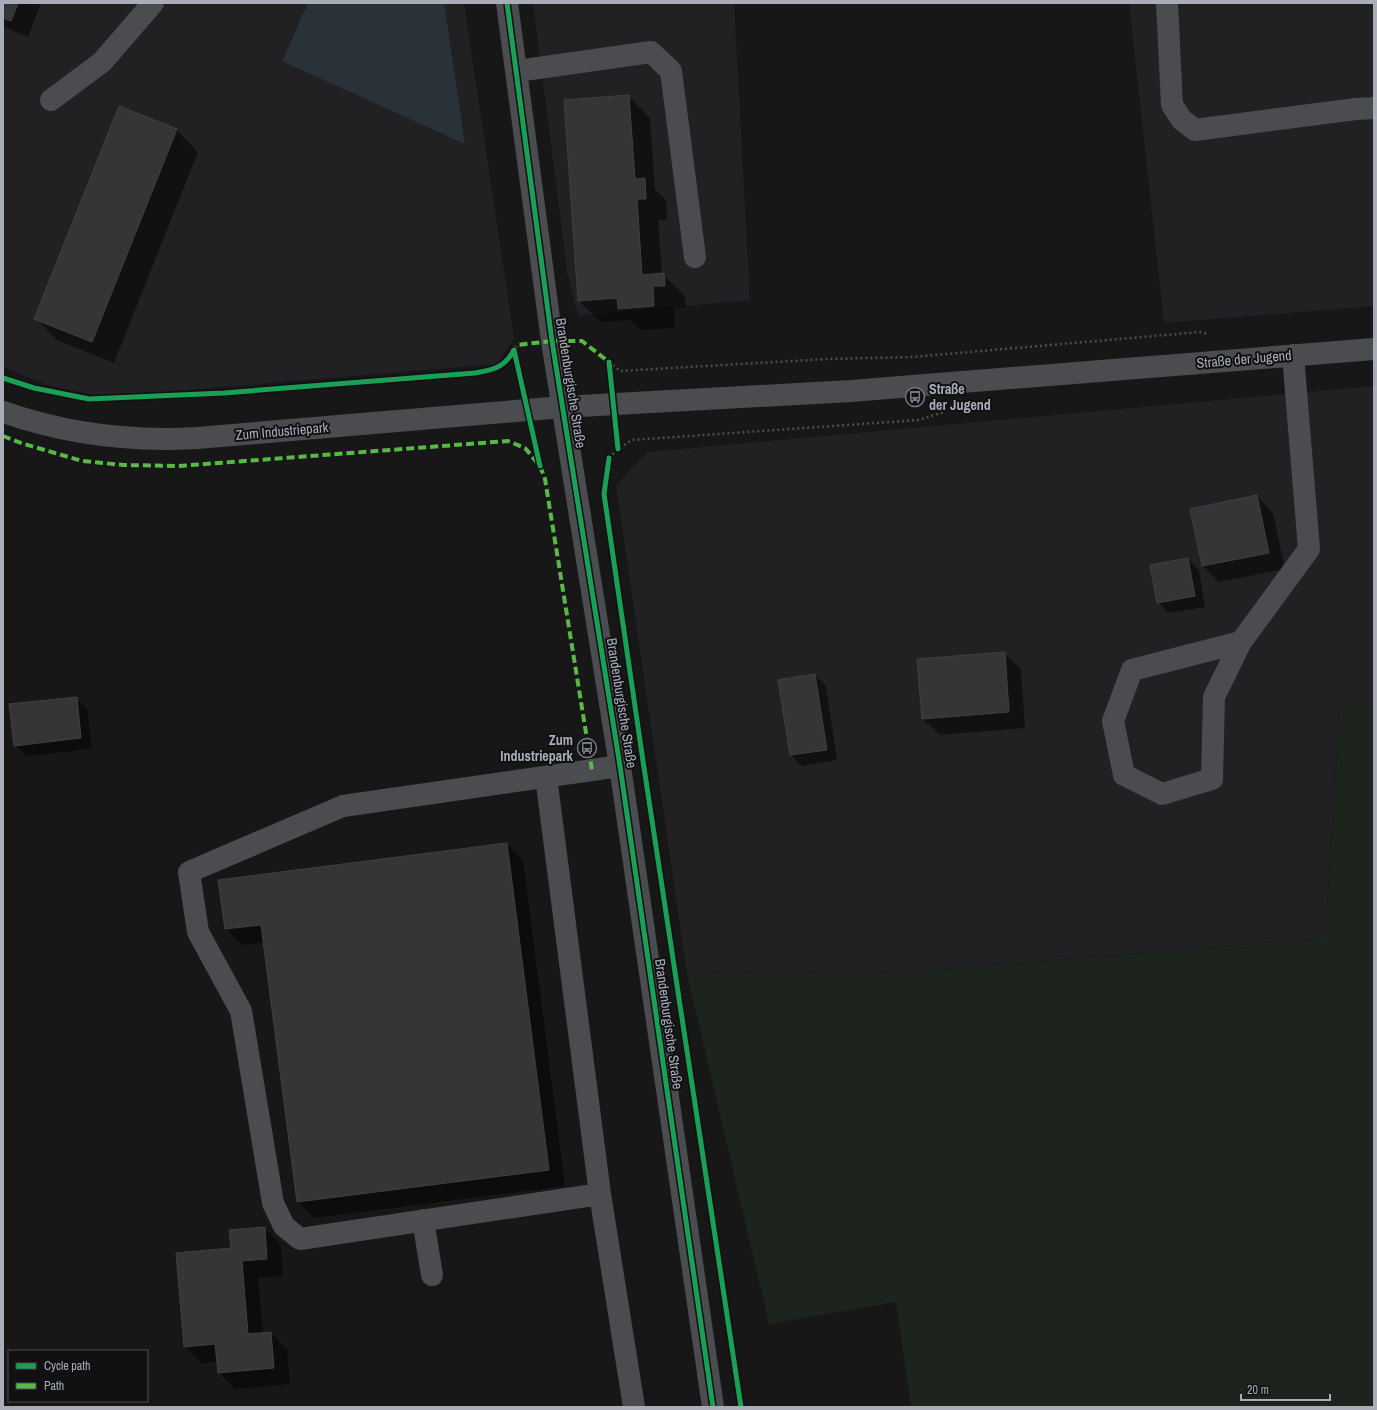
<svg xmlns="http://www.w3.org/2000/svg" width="1377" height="1410" viewBox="0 0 1377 1410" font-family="'Archivo Narrow',sans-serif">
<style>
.built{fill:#212123}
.green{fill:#1d241e}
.water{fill:#2a3239}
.shadow{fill:#0007}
.building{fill:#353536;stroke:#3f4043}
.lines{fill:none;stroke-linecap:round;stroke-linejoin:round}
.path{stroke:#4d4e52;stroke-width:2.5;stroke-dasharray:2 3;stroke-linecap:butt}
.minor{stroke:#4b4c50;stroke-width:22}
.quiet{stroke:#58b947;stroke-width:4;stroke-dasharray:8 4;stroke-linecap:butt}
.cycleway-casing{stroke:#111113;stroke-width:8}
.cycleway{stroke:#1a9f57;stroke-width:5}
.labels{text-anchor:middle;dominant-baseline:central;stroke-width:4;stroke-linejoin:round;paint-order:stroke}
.street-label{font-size:14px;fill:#a8adb8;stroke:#111113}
.poi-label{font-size:14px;font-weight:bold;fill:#a8adb8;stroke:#111113;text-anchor:start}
</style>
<rect width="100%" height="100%" fill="#171717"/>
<path class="built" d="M 3,3 L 464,3 L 514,338 L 497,364 L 102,397 L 48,385 L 3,367 Z
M 533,3 L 734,3 L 750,300 L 578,316 L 567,271 Z
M 1129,3 L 1374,3 L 1374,306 L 1164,323 Z
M 1374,386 L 1374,707 L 1340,707 L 1325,938 L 910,972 L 687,974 L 616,485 L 648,452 Z"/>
<path class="green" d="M 1340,707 L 1374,707 L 1374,1407 L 911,1407 L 896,1302 L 769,1324 L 687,974 L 910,972 L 1325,938 Z"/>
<path class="water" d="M 308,3 L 444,3 L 465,144 L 282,61 Z"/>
<path class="shadow" d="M 3,3 L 41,3 L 28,37 L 3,27 Z
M 628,96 L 650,118 L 655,189 L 666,200 L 667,220 L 658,220 L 662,274 L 685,296 L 686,307 L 674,308 L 675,328 L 640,330 L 630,320 L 601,322 L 579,301 Z
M 119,107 L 177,130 L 198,152 L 114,363 L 57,340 L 35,318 Z
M 1257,496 L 1273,513 L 1285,569 L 1219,582 L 1203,566 L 1191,510 Z
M 1188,559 L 1199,570 L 1205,607 L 1169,613 L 1158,602 Z
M 1004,653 L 1021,669 L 1025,728 L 940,735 L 923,719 Z
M 815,675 L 826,686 L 837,760 L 802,766 L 791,755 Z
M 76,698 L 87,709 L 92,749 L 26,756 L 15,745 Z
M 507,844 L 523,860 L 565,1186 L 314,1218 L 298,1202 L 264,942 L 242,945 L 226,928 Z
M 264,1228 L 281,1244 L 283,1276 L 258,1278 L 263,1334 L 270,1333 L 287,1349 L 290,1384 L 235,1389 L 219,1372 L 218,1362 L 201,1363 L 185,1347 L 232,1249 Z"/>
<path class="building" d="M 3,3 L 18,3 L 11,21 L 3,18 Z
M 629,95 L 635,179 L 645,178 L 646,199 L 637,199 L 642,275 L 664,273 L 665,286 L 653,286 L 654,306 L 618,309 L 617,298 L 578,301 L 564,100 Z
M 119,106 L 177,129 L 92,342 L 34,319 Z
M 1257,495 L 1269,553 L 1202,566 L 1190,509 Z
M 1188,558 L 1195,596 L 1157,603 L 1150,565 Z
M 1005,652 L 1009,712 L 922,719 L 917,659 Z
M 815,674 L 827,750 L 790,755 L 778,680 Z
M 77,697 L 81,738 L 14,746 L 9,704 Z
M 507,843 L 549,1170 L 297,1202 L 261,925 L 225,929 L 218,880 Z
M 265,1227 L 267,1259 L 242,1261 L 248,1334 L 271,1332 L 274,1368 L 218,1373 L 215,1344 L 184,1347 L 176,1253 L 231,1248 L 229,1230 Z"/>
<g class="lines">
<path class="path" d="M 609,362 L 620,371 L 827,359 L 912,357 L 1200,332 L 1208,334
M 609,458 L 618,449 L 632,440 L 919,420 L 944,412"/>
<path class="minor" d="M 507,3 L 552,341 L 620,766 L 713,1407
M 1167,3 L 1172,105 L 1182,120 L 1195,130 L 1356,109 L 1374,108
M 517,71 L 651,52 L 671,71 L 695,257
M 51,100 L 102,62 L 153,3
M 3,412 C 66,434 131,442 197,438 L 562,407 L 851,391 L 1374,349
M 1241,642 L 1214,697 L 1212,779 L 1162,794 L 1124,775 L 1113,721 L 1132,670 L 1241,642 L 1309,549 L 1293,355
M 546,777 L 600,1194 L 300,1239 L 284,1226 L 273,1203 L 241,1011 L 198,932 L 189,872 L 343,806 L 620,766
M 600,1194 L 634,1407
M 423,1220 L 432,1275"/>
<path class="quiet" d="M 512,353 L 517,345 L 552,341 L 582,341 L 609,362 L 609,365
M 3,436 L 21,443 L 82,461 L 124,465 L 179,466 L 508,441 L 525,448 L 540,466 L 545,479 L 592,770"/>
<defs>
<path id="cycleway" d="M 507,3 L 552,341 L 620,766 L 713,1407
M 514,350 L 540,466
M 609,362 L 618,449
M 3,378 L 34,388 L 89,399 L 224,393 L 475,373 C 494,370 505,367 514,350
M 609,458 L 604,494 L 643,761 L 741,1407"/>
</defs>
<use href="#cycleway" class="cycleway-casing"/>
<use href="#cycleway" class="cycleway"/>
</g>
<defs>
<symbol id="bus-ring" viewBox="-11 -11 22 22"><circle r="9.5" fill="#111113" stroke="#757880" stroke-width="1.5"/><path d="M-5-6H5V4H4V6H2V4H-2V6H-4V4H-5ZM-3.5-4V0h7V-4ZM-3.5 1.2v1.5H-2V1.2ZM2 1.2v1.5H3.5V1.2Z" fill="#757880"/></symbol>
</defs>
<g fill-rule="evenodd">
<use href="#bus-ring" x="904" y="386" width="22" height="22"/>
<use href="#bus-ring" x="576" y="737" width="22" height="22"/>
</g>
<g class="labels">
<g class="street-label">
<text transform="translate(1244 359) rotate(-5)">Straße der Jugend</text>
<text transform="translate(571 383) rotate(81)">Brandenburgische Straße</text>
<text transform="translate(282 431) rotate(-5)">Zum Industriepark</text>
<text transform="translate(622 703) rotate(81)">Brandenburgische Straße</text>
<text transform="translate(669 1024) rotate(82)">Brandenburgische Straße</text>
</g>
<g class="poi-label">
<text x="929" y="389">Straße<tspan x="929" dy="16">der Jugend</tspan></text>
<text x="573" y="740" text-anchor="end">Zum<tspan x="573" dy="16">Industriepark</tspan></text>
</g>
</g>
<rect width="1377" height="1410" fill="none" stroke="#a8adb8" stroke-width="8"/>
<rect x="8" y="1350" width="140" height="52" fill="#111113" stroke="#4d4f55"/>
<rect x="16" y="1363" width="20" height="6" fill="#1a9f57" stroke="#4d4f55"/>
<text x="44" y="1370" font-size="12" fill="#a8adb8">Cycle path</text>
<rect x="16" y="1383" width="20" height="6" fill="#58b947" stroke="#4d4f55"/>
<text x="44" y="1390" font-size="12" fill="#a8adb8">Path</text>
<path d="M1241 1394v6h89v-6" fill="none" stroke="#a8adb8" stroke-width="2"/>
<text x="1247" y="1394" font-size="12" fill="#a8adb8" stroke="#111113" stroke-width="3" paint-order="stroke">20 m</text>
</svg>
